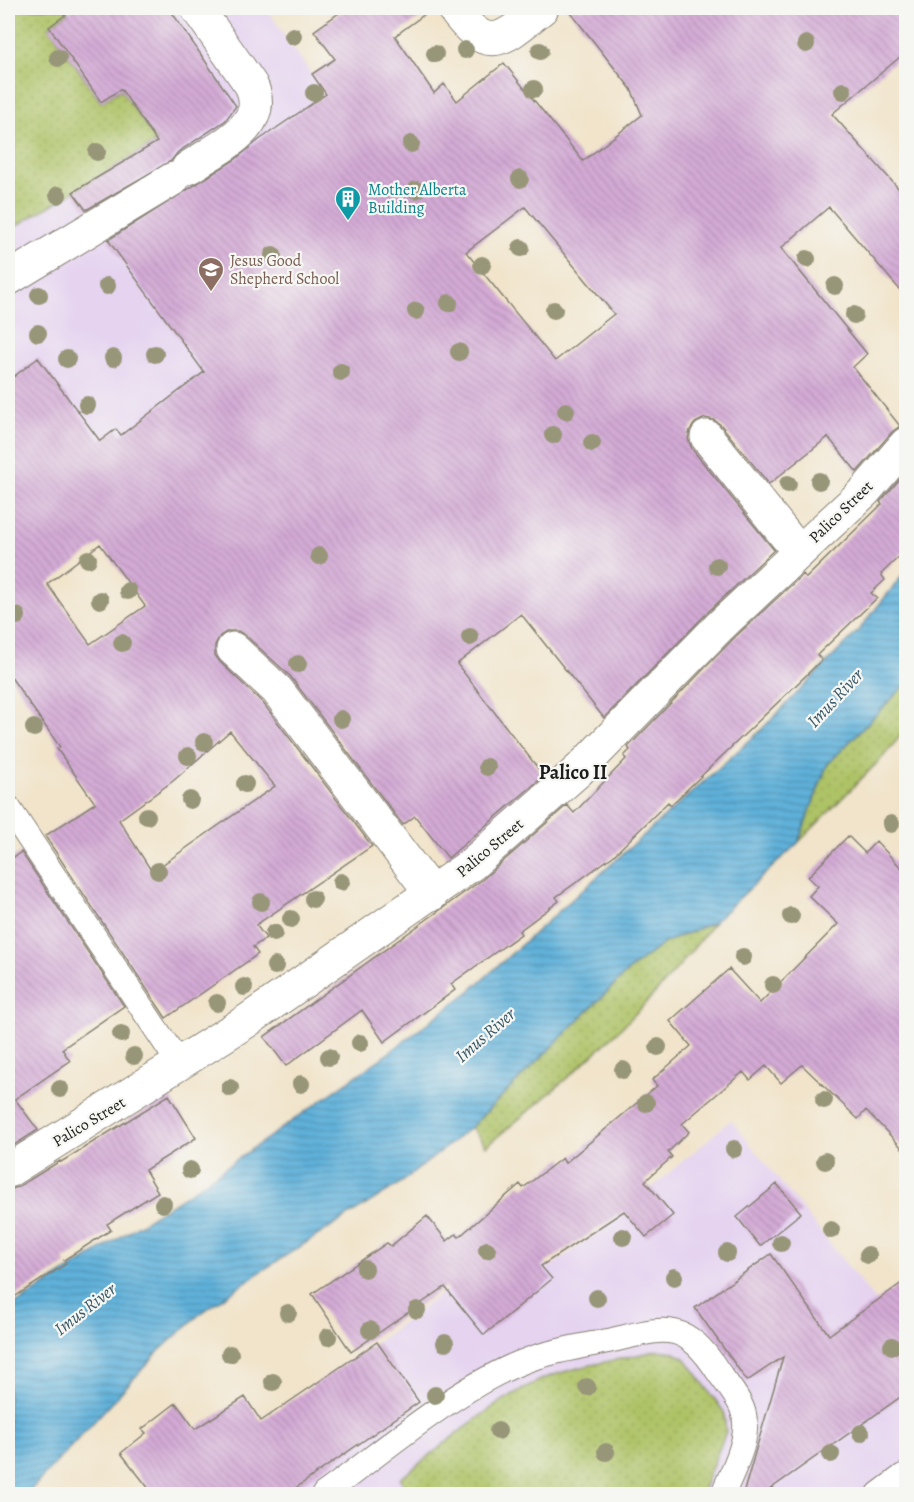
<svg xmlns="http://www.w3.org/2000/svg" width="914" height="1502" viewBox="0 0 914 1502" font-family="Alegreya,serif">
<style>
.built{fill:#e5d3f0}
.grass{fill:url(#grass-dots);stroke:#656f41;stroke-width:1.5}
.water{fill:url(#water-rules);stroke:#3e667b;stroke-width:1.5}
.building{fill:url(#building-back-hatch);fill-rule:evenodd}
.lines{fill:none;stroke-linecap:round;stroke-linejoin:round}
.service-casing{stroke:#868074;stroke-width:26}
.minor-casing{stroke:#868074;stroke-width:35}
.tertiary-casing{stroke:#868074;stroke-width:35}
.service{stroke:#fff;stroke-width:24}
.minor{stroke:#fff;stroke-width:33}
.tertiary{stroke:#fff;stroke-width:33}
.tree{fill:#989679}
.labels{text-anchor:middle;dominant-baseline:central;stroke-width:4.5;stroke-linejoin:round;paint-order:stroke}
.culture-label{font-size:16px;fill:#0d838f;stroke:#f6f6f2;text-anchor:start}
.education-label{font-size:16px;fill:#785e54;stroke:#f6f6f2;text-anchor:start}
.street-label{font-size:16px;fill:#1c1c1c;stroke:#f6f6f2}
.water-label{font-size:18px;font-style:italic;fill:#375868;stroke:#f6f6f2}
.quarter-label{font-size:20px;font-weight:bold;fill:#1c1c1c;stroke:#f6f6f2}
</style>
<defs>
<pattern id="grass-dots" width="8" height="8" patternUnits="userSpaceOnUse" patternTransform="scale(1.5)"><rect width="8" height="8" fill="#aec266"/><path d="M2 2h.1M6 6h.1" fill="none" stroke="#95a658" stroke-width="1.8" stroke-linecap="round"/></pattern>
<pattern id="water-rules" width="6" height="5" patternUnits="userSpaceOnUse" patternTransform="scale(1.5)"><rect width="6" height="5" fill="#5fb1da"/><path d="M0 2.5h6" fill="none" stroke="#4e8fb0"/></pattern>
<pattern id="building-back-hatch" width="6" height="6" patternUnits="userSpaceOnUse" patternTransform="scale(1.5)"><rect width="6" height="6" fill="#d3aad5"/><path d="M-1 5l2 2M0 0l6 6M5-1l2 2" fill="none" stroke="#b592b6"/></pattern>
</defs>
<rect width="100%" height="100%" fill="#f6f6f2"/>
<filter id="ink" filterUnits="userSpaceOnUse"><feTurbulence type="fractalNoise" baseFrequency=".0167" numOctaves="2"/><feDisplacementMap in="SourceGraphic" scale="12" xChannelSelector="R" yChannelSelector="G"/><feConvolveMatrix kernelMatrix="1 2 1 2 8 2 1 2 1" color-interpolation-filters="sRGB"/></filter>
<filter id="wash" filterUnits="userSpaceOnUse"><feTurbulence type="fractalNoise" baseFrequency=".008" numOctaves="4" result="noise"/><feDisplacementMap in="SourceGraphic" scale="24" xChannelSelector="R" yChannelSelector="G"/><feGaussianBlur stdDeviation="1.35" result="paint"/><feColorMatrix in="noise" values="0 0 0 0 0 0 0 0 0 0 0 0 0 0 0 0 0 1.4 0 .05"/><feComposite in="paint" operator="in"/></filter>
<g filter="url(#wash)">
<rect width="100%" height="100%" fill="#f1e4cb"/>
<path class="built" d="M 8,8 L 266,8 L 445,269 L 63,562 L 68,569 L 37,592 L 8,551 Z
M 731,1120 L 886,1314 L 906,1363 L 906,1494 L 203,1494 L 227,1471 L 231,1443 L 214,1417 L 245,1397 L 261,1421 L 377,1342 L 521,1234 L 548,1268 L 613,1221 Z"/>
<path class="grass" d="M 8,8 L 65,8 L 68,13 L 49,27 L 101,102 L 121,89 L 157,142 L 8,231 Z
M 906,684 L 906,729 L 883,757 L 798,843 L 827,765 Z
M 714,922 C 651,1008 569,1079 486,1146 L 471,1127 L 630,969 L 666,942 Z
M 659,1350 L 673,1352 L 686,1359 L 724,1412 L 726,1432 L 701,1494 L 409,1494 L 400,1479 C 445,1444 490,1402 543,1379 C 574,1366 625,1359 659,1350 Z"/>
<path class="water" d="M 906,571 L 906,684 L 827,765 L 798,843 L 714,922 L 666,942 L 630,969 L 471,1127 L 435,1156 L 399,1184 L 266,1268 L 200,1314 L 160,1350 L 27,1494 L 8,1494 L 8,1309 L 186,1195 L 282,1128 L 390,1052 L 471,990 L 760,731 L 858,631 Z"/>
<g id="blocks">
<path class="building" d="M 75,8 L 169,8 L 236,106 L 225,121 L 178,152 L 171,161 L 86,210 L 73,192 L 157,142 L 121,89 L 101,102 L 49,27 Z
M 346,8 L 433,8 L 395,36 L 434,93 L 444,84 L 457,101 L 504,63 L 583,161 L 642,115 L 631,89 L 567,8 L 906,8 L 906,52 L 832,114 L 906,197 L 906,297 L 829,207 L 781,248 L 867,354 L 853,367 L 900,426 L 892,432 L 857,472 L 828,437 L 769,484 L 721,425 L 714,420 L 705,418 L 695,423 L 690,430 L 688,439 L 692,449 L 774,550 L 709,611 L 604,718 L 521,614 L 457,664 L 544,776 L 448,858 L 415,816 L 403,825 L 290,676 L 245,635 L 238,631 L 228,631 L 220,636 L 215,645 L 215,655 L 220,662 L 263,703 L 372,846 L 256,925 L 266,938 L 253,947 L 258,954 L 166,1018 L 45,836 L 95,803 L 57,749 L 60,747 L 8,673 L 8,381 L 38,358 L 100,441 L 116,429 L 121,435 L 204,372 L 108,240 L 236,159 L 259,140 L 326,94 L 312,74 L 335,59 L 314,31 ZM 525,207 L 614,314 L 555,361 L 466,252 ZM 100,544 L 145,606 L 90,644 L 47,584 ZM 230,731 L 275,786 L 152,872 L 119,820 L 173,781 Z
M 906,472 L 906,550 L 881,574 L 885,580 L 871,593 L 877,598 L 817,655 L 822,660 L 671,805 L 668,802 L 613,856 L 556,897 L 559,901 L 519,931 L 521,934 L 451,984 L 455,990 L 384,1042 L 362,1010 L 286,1066 L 264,1037 L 483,879 L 567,805 L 574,813 L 626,759 L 624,756 L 630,750 L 628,747 L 735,637 L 803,574 L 806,578 L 882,504 L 880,502 Z
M 848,836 L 865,853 L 876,841 L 906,873 L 906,1152 L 866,1110 L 858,1119 L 802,1065 L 781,1083 L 766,1066 L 750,1080 L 743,1072 L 682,1124 L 689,1132 L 668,1152 L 672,1157 L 645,1181 L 673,1215 L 646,1237 L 624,1211 L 541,1266 L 552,1279 L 484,1335 L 445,1287 L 351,1352 L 312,1294 L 387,1243 L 391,1246 L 427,1216 L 447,1241 L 456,1234 L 459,1237 L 520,1184 L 523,1188 L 562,1158 L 565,1163 L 657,1086 L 652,1080 L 691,1046 L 670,1021 L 729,969 L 760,1003 L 838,924 L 809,896 L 818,886 L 808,877 Z
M 21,852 L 124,1006 L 62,1049 L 70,1061 L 15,1099 L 38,1130 L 8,1149 L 8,861 Z
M 169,1095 L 196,1138 L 145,1170 L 158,1192 L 107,1224 L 111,1230 L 64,1260 L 66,1264 L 8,1301 L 8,1190 L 18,1187 L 60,1161 L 61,1162 Z
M 777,1184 L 801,1213 L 760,1246 L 737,1217 Z
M 771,1254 L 829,1335 L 906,1280 L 906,1393 L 763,1494 L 743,1494 L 783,1357 L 747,1381 L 695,1308 Z
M 377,1342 L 419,1402 L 287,1494 L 153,1494 L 121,1453 L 146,1433 L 142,1429 L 176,1403 L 195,1429 L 245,1397 L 261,1421 Z"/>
</g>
</g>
<g filter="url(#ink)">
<use href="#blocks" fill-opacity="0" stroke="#868074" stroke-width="1.5"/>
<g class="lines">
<defs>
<path id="service" d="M 8,807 L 180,1065
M 324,1494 C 385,1450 462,1382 533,1358 C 557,1350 583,1346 608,1341 C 662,1329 683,1317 717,1370 C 725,1382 737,1395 742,1408 C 753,1436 733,1468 723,1494
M 879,1494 L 903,1476"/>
<path id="minor" d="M 453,8 C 489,57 502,40 542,8
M 188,168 C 217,148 271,126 251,85 L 197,8
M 8,279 L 173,179
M 707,437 L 799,552
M 233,649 L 277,690 L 432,894"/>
<path id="tertiary" d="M 8,1171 L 247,1021 L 472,864 L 579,770 L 722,624 L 865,491 L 906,444"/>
</defs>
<use href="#service" class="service-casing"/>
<use href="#minor" class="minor-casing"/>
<use href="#tertiary" class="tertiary-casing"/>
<use href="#service" class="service"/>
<use href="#minor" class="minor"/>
<use href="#tertiary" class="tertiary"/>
</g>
<g class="tree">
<circle cx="293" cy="36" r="9"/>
<circle cx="806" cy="44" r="9"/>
<circle cx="465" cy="50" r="9"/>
<circle cx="540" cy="51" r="9"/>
<circle cx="435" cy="54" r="9"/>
<circle cx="58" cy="58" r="9"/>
<circle cx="534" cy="89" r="9"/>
<circle cx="843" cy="91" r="9"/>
<circle cx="314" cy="93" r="9"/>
<circle cx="411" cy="144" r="9"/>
<circle cx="97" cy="152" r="9"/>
<circle cx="520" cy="179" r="9"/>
<circle cx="416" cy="190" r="9"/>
<circle cx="58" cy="195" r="9"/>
<circle cx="521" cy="248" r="9"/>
<circle cx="273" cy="255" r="9"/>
<circle cx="807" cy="259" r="9"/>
<circle cx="482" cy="265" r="9"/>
<circle cx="107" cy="286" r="9"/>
<circle cx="835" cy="286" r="9"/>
<circle cx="39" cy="295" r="9"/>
<circle cx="449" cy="303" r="9"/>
<circle cx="554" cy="310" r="9"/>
<circle cx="416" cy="311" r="9"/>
<circle cx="854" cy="315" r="9"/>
<circle cx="38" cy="333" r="9"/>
<circle cx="459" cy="352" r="9"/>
<circle cx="155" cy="354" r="9"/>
<circle cx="113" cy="358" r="9"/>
<circle cx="67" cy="359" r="9"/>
<circle cx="341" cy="372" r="9"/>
<circle cx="87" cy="405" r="9"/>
<circle cx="566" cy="411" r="9"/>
<circle cx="553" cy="435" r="9"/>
<circle cx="592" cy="443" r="9"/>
<circle cx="819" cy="481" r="9"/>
<circle cx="788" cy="484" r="9"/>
<circle cx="319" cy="556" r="9"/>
<circle cx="88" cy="559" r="9"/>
<circle cx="717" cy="566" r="9"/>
<circle cx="128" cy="591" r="9"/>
<circle cx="100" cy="600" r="9"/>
<circle cx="17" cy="616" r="9"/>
<circle cx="470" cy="637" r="9"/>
<circle cx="122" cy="643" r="9"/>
<circle cx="298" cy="664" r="9"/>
<circle cx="341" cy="719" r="9"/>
<circle cx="34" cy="728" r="9"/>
<circle cx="204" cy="742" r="9"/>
<circle cx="188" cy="756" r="9"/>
<circle cx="487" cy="767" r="9"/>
<circle cx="245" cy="784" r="9"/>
<circle cx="190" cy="800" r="9"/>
<circle cx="147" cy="816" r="9"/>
<circle cx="891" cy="824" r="9"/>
<circle cx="158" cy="871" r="9"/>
<circle cx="341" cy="882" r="9"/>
<circle cx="313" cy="899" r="9"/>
<circle cx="261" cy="902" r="9"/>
<circle cx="791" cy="916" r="9"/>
<circle cx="291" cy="919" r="9"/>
<circle cx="274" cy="933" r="9"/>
<circle cx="743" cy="957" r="9"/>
<circle cx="275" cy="966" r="9"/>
<circle cx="773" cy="985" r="9"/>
<circle cx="244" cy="987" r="9"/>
<circle cx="217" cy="1003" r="9"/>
<circle cx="121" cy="1034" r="9"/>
<circle cx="360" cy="1043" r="9"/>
<circle cx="658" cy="1047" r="9"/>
<circle cx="134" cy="1056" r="9"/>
<circle cx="329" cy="1057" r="9"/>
<circle cx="623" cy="1070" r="9"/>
<circle cx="301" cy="1084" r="9"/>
<circle cx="230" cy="1088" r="9"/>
<circle cx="60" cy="1089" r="9"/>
<circle cx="824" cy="1100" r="9"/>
<circle cx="646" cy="1103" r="9"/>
<circle cx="734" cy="1149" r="9"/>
<circle cx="825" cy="1161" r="9"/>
<circle cx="190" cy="1170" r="9"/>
<circle cx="163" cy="1204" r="9"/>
<circle cx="831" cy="1230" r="9"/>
<circle cx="623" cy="1237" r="9"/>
<circle cx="781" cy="1243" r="9"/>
<circle cx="487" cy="1250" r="9"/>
<circle cx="727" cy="1253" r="9"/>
<circle cx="868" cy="1255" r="9"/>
<circle cx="365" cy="1269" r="9"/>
<circle cx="674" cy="1277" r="9"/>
<circle cx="597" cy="1298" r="9"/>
<circle cx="417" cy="1310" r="9"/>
<circle cx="288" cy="1313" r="9"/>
<circle cx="370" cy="1330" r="9"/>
<circle cx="328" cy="1337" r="9"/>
<circle cx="445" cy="1343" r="9"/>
<circle cx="892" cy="1346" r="9"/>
<circle cx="230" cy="1354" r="9"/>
<circle cx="273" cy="1382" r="9"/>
<circle cx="587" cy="1387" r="9"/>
<circle cx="435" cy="1395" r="9"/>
<circle cx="498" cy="1431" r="9"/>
<circle cx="861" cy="1433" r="9"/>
<circle cx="606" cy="1452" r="9"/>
<circle cx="831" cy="1454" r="9"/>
</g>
</g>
<defs>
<symbol id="building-pin" viewBox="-11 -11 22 30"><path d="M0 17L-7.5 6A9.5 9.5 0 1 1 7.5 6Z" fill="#0f9aa8" stroke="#f6f6f2"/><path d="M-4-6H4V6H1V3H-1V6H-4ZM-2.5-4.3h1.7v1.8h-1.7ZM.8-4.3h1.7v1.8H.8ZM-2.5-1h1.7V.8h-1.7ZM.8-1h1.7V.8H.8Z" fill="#fff"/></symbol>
<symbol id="school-pin" viewBox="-11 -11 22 30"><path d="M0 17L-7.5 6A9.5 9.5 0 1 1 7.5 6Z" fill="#8d6e63" stroke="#f6f6f2"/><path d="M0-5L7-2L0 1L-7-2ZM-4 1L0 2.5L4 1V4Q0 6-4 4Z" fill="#fff"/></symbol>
</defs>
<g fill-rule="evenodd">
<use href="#building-pin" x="333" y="184" width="30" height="40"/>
<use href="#school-pin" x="196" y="255" width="30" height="40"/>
</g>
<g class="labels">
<g class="culture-label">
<text x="368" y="190">Mother Alberta<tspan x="368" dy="18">Building</tspan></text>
</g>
<g class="education-label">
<text x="230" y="261">Jesus Good<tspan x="230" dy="18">Shepherd School</tspan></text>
</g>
<g class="street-label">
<text transform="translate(841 512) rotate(-44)">Palico Street</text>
<text transform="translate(490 848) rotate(-40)">Palico Street</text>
<text transform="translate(89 1122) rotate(-31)">Palico Street</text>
</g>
<g class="water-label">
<text transform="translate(835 698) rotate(-47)">Imus River</text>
<text transform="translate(485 1035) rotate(-41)">Imus River</text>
<text transform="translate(85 1309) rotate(-38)">Imus River</text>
</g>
<g class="quarter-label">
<text x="573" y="772">Palico II</text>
</g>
</g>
<rect width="914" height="1502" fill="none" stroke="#f6f6f2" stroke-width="30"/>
</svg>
